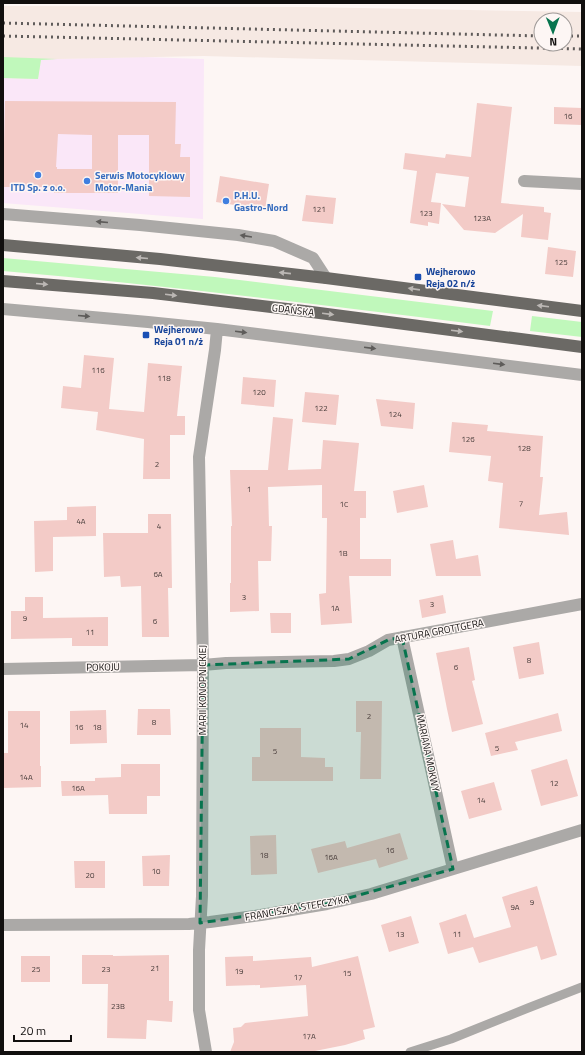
<svg xmlns="http://www.w3.org/2000/svg" width="585" height="1055" viewBox="0 0 585 1055" font-family="'Titillium Web',sans-serif">
<style>
.commercial{fill:#fae7f8}
.built{fill:#f6e9e3;fill-rule:evenodd}
.green{fill:#c0f8bb}
.building{fill:#f3cbc7;fill-rule:evenodd}
.lines{fill:none;stroke-linecap:round;stroke-linejoin:round}
.lane{stroke:#aba9a7;stroke-width:9}
.street{stroke:#aba9a7;stroke-width:12}
.primary{stroke:#6b6965;stroke-width:12}
.rail{stroke:#5f5b5a;stroke-width:3;stroke-dasharray:2 4;stroke-linecap:butt}
.oneway{fill:#5e5c5a}
.oneway2{fill:#bbb7b4}
.marked{fill:#07744e;fill-opacity:0.2;stroke:#07744e;stroke-width:3;stroke-dasharray:8 5;stroke-linejoin:round}
.shop-dot{fill:#3f7fe0;stroke:#fdf6f4;stroke-width:1.5}
.transit-dot{fill:#1a4fb4;stroke:#fdf6f4;stroke-width:1.5}
.labels{text-anchor:middle;dominant-baseline:central;stroke-width:3;stroke-linejoin:round;paint-order:stroke}
.number-label{font-size:8px;fill:#4a3e3c}
.shop-label{font-size:10px;font-weight:bold;fill:#366cbe;stroke:#fdf6f4;text-anchor:start}
.transit-label{font-size:10px;font-weight:bold;fill:#164399;stroke:#fdf6f4;text-anchor:start}
.street-label{font-size:10px;fill:#110f0e;stroke:#fdf6f4}
</style>
<rect width="100%" height="100%" fill="#fdf6f4"/>
<path class="commercial" d="M 143,57 L 204,59 L 203,219 L 3,203 L 3,78 L 38,79 L 41,59 Z"/>
<path class="built" d="M 3,6 L 305,7 L 582,12 L 582,66 L 204,56 L 57,59 L 41,60 L 38,79 L 3,78 ZM 541,20 L 565,20 L 565,44 L 541,44 Z"/>
<path class="green" d="M 3,57 L 57,59 L 41,60 L 38,79 L 3,78 Z
M 3,258 L 215,277 L 493,311 L 490,326 C 328,306 166,285 3,271 Z
M 532,316 L 582,322 L 582,337 L 530,331 Z"/>
<path class="building" d="M 5,101 L 176,102 L 175,144 L 181,144 L 180,157 L 190,157 L 190,197 L 149,196 L 149,135 L 118,135 L 118,193 L 54,193 L 54,187 L 3,187 ZM 58,134 L 92,135 L 92,169 L 57,169 L 57,167 L 56,167 Z
M 477,103 L 512,107 L 501,203 L 544,207 L 544,212 L 551,213 L 548,240 L 521,237 L 523,214 L 495,233 L 464,230 L 442,204 L 465,207 L 469,177 L 436,173 L 431,202 L 441,203 L 439,224 L 428,222 L 428,226 L 410,223 L 417,171 L 403,169 L 405,153 L 445,158 L 446,154 L 471,157 Z
M 554,107 L 582,108 L 582,125 L 554,124 Z
M 220,176 L 269,184 L 265,210 L 216,202 Z
M 306,195 L 336,198 L 333,224 L 302,221 Z
M 548,247 L 576,251 L 573,277 L 545,274 Z
M 84,355 L 114,358 L 109,409 L 144,412 L 148,363 L 182,366 L 177,416 L 185,416 L 185,435 L 170,435 L 170,479 L 143,479 L 144,439 L 96,430 L 98,412 L 61,408 L 63,386 L 81,388 Z
M 243,377 L 276,380 L 274,407 L 241,404 Z
M 305,392 L 339,395 L 336,425 L 302,422 Z
M 376,399 L 415,403 L 413,429 L 381,426 Z
M 273,417 L 293,419 L 288,470 L 321,469 L 323,440 L 359,443 L 354,491 L 366,491 L 366,518 L 360,518 L 360,559 L 391,559 L 391,576 L 349,576 L 352,623 L 321,625 L 319,594 L 326,593 L 327,518 L 322,518 L 322,485 L 268,487 L 269,526 L 272,526 L 271,561 L 258,561 L 259,611 L 230,612 L 230,583 L 231,583 L 231,526 L 232,526 L 230,470 L 268,470 Z
M 452,422 L 488,425 L 487,431 L 543,436 L 540,477 L 543,477 L 539,515 L 567,512 L 569,535 L 499,528 L 503,483 L 488,481 L 491,456 L 449,452 Z
M 424,485 L 428,507 L 397,513 L 393,491 Z
M 96,506 L 96,536 L 53,537 L 53,571 L 35,572 L 34,521 L 67,520 L 67,507 Z
M 148,514 L 171,514 L 172,588 L 168,588 L 169,637 L 142,637 L 141,586 L 121,587 L 120,576 L 104,577 L 103,533 L 148,533 Z
M 453,540 L 456,559 L 478,555 L 481,576 L 436,576 L 430,544 Z
M 443,595 L 446,613 L 422,618 L 419,600 Z
M 25,597 L 43,597 L 43,618 L 108,617 L 108,646 L 72,646 L 72,638 L 11,639 L 11,611 L 25,611 Z
M 270,613 L 291,613 L 291,633 L 271,633 Z
M 539,642 L 544,674 L 519,679 L 513,647 Z
M 469,647 L 475,680 L 472,681 L 483,724 L 452,732 L 447,709 L 436,653 Z
M 356,701 L 382,701 L 381,779 L 360,779 L 361,732 L 356,732 Z
M 138,709 L 170,709 L 171,735 L 137,735 Z
M 106,710 L 107,743 L 70,744 L 70,711 Z
M 8,711 L 40,711 L 40,766 L 41,766 L 41,787 L 3,788 L 3,753 L 8,753 Z
M 558,713 L 562,731 L 515,742 L 518,750 L 491,756 L 485,733 Z
M 260,728 L 301,728 L 301,757 L 325,758 L 325,767 L 333,767 L 333,781 L 252,781 L 252,757 L 260,757 Z
M 567,759 L 578,796 L 541,806 L 531,770 Z
M 121,764 L 160,764 L 160,796 L 147,796 L 147,814 L 109,814 L 108,795 L 62,796 L 61,781 L 95,781 L 95,778 L 121,777 Z
M 494,782 L 502,810 L 469,819 L 461,791 Z
M 400,833 L 408,859 L 379,868 L 376,859 L 318,873 L 311,849 L 345,841 L 347,848 Z
M 276,835 L 277,874 L 251,875 L 250,836 Z
M 170,855 L 169,886 L 143,886 L 142,856 Z
M 74,861 L 105,861 L 105,888 L 75,888 Z
M 537,886 L 557,955 L 541,960 L 537,946 L 479,963 L 473,947 L 448,954 L 439,923 L 466,914 L 474,938 L 511,927 L 502,897 Z
M 411,916 L 419,943 L 389,952 L 381,925 Z
M 82,955 L 113,955 L 113,956 L 169,955 L 169,1001 L 173,1001 L 172,1022 L 147,1020 L 146,1039 L 107,1038 L 108,984 L 82,984 Z
M 21,956 L 50,956 L 50,982 L 21,982 Z
M 253,956 L 253,961 L 311,957 L 312,967 L 358,956 L 375,1027 L 363,1030 L 365,1039 L 345,1045 L 310,1052 L 230,1052 L 234,1042 L 233,1028 L 241,1027 L 245,1023 L 308,1016 L 306,985 L 260,988 L 260,985 L 226,986 L 225,957 Z"/>
<g class="lines">
<path class="lane" d="M 410,1052 L 451,1039 L 528,1008 L 582,987"/>
<path class="street" d="M 524,181 L 582,184
M 3,214 L 140,225 L 238,235 L 274,241 L 313,258 L 326,278
M 3,309 L 148,322 L 217,329 L 582,375
M 402,637 L 453,869
M 3,669 L 203,665 L 226,663 L 334,661 L 349,659 L 369,651 L 388,640 L 582,604
M 3,925 L 189,924 L 210,922 L 261,915 L 327,904 L 371,894 L 582,830
M 206,1052 L 199,1010 L 199,950 L 202,896 L 203,665 L 199,457 L 215,350 L 217,329"/>
<path class="primary" d="M 3,245 L 160,259 L 326,278 L 582,311
M 3,281 L 153,293 L 304,311 L 582,347"/>
<path class="rail" d="M 3,23 L 541,36
M 3,36 L 582,49
M 565,36 L 582,36"/>
</g>
<defs><path id="oneway-solid" d="M-6-.8H1V-3.2L6.5 0L1 3.2V.8H-6Z"/></defs>
<g class="oneway">
<use href="#oneway-solid" transform="translate(102 222) rotate(-175)"/>
<use href="#oneway-solid" transform="translate(246 236) rotate(-171)"/>
<use href="#oneway-solid" transform="translate(84 316) rotate(5)"/>
<use href="#oneway-solid" transform="translate(241 332) rotate(7)"/>
<use href="#oneway-solid" transform="translate(370 348) rotate(7)"/>
<use href="#oneway-solid" transform="translate(499 364) rotate(7)"/>
</g>
<g class="oneway2">
<use href="#oneway-solid" transform="translate(142 258) rotate(-175)"/>
<use href="#oneway-solid" transform="translate(285 273) rotate(-174)"/>
<use href="#oneway-solid" transform="translate(42 284) rotate(5)"/>
<use href="#oneway-solid" transform="translate(414 289) rotate(-172)"/>
<use href="#oneway-solid" transform="translate(171 295) rotate(7)"/>
<use href="#oneway-solid" transform="translate(543 306) rotate(-173)"/>
<use href="#oneway-solid" transform="translate(328 314) rotate(7)"/>
<use href="#oneway-solid" transform="translate(457 331) rotate(7)"/>
</g>
<path class="marked" d="M 402,637 L 453,869 L 327,904 L 200,923 L 203,665 L 349,659 L 388,640 Z"/>
<g class="shop-dot">
<circle cx="38" cy="175" r="4"/>
<circle cx="87" cy="181" r="4"/>
<circle cx="226" cy="201" r="4"/>
</g>
<g class="transit-dot">
<rect x="414" y="273" width="8" height="8" rx="2"/>
<rect x="142" y="331" width="8" height="8" rx="2"/>
</g>
<g class="labels">
<g class="number-label">
<text x="568" y="116">16</text>
<text x="319" y="209">121</text>
<text x="426" y="213">123</text>
<text x="482" y="218">123A</text>
<text x="561" y="262">125</text>
<text x="98" y="370">116</text>
<text x="164" y="378">118</text>
<text x="259" y="392">120</text>
<text x="321" y="408">122</text>
<text x="395" y="414">124</text>
<text x="468" y="439">126</text>
<text x="524" y="448">128</text>
<text x="157" y="464">2</text>
<text x="249" y="489">1</text>
<text x="521" y="503">7</text>
<text x="344" y="504">1C</text>
<text x="81" y="521">4A</text>
<text x="159" y="526">4</text>
<text x="343" y="553">1B</text>
<text x="158" y="574">6A</text>
<text x="244" y="597">3</text>
<text x="432" y="604">3</text>
<text x="335" y="608">1A</text>
<text x="25" y="618">9</text>
<text x="155" y="621">6</text>
<text x="90" y="632">11</text>
<text x="529" y="660">8</text>
<text x="456" y="667">6</text>
<text x="369" y="716">2</text>
<text x="154" y="722">8</text>
<text x="24" y="725">14</text>
<text x="79" y="727">16</text>
<text x="97" y="727">18</text>
<text x="497" y="748">5</text>
<text x="275" y="751">5</text>
<text x="26" y="777">14A</text>
<text x="554" y="783">12</text>
<text x="78" y="788">16A</text>
<text x="481" y="800">14</text>
<text x="390" y="850">16</text>
<text x="264" y="855">18</text>
<text x="331" y="857">16A</text>
<text x="156" y="871">10</text>
<text x="90" y="875">20</text>
<text x="532" y="902">9</text>
<text x="515" y="907">9A</text>
<text x="400" y="934">13</text>
<text x="457" y="934">11</text>
<text x="155" y="968">21</text>
<text x="36" y="969">25</text>
<text x="106" y="969">23</text>
<text x="239" y="971">19</text>
<text x="347" y="973">15</text>
<text x="298" y="977">17</text>
<text x="118" y="1006">23B</text>
<text x="309" y="1036">17A</text>
</g>
<g class="shop-label">
<text x="95" y="175">Serwis Motocyklowy<tspan x="95" dy="12">Motor-Mania</tspan></text>
<text x="38" y="187" text-anchor="middle">ITD Sp. z o.o.</text>
<text x="234" y="195">P.H.U.<tspan x="234" dy="12">Gastro-Nord</tspan></text>
</g>
<g class="transit-label">
<text x="426" y="271">Wejherowo<tspan x="426" dy="12">Reja 02 n/ż</tspan></text>
<text x="154" y="329">Wejherowo<tspan x="154" dy="12">Reja 01 n/ż</tspan></text>
</g>
<g class="street-label">
<text transform="translate(293 310) rotate(7)">GDAŃSKA</text>
<text transform="translate(439 631) rotate(-11)">ARTURA GROTTGERA</text>
<text transform="translate(103 667) rotate(-1)">POKOJU</text>
<text transform="translate(202 690) rotate(-90)">MARII KONOPNICKIEJ</text>
<text transform="translate(428 753) rotate(78)">MARIANA MOKWY</text>
<text transform="translate(297 908) rotate(-10)">FRANCISZKA STEFCZYKA</text>
</g>
</g>
<rect width="585" height="1055" fill="none" stroke="#110f0e" stroke-width="8"/>
<g transform="translate(553 32) rotate(179)"><circle r="19" fill="#fdf6f4" stroke="#9f9a98"/>
<path d="M0-3L7 15L0 10L-7 15Z" fill="#07744e"/>
<text y="-6" font-size="11" font-weight="bold" text-anchor="middle" fill="#110f0e">N</text>
</g>
<path d="M14 1035v6h57v-6" fill="none" stroke="#110f0e" stroke-width="2"/>
<text x="20" y="1035" font-size="12" fill="#110f0e" stroke="#fdf6f4" stroke-width="3" paint-order="stroke">20 m</text>
</svg>
